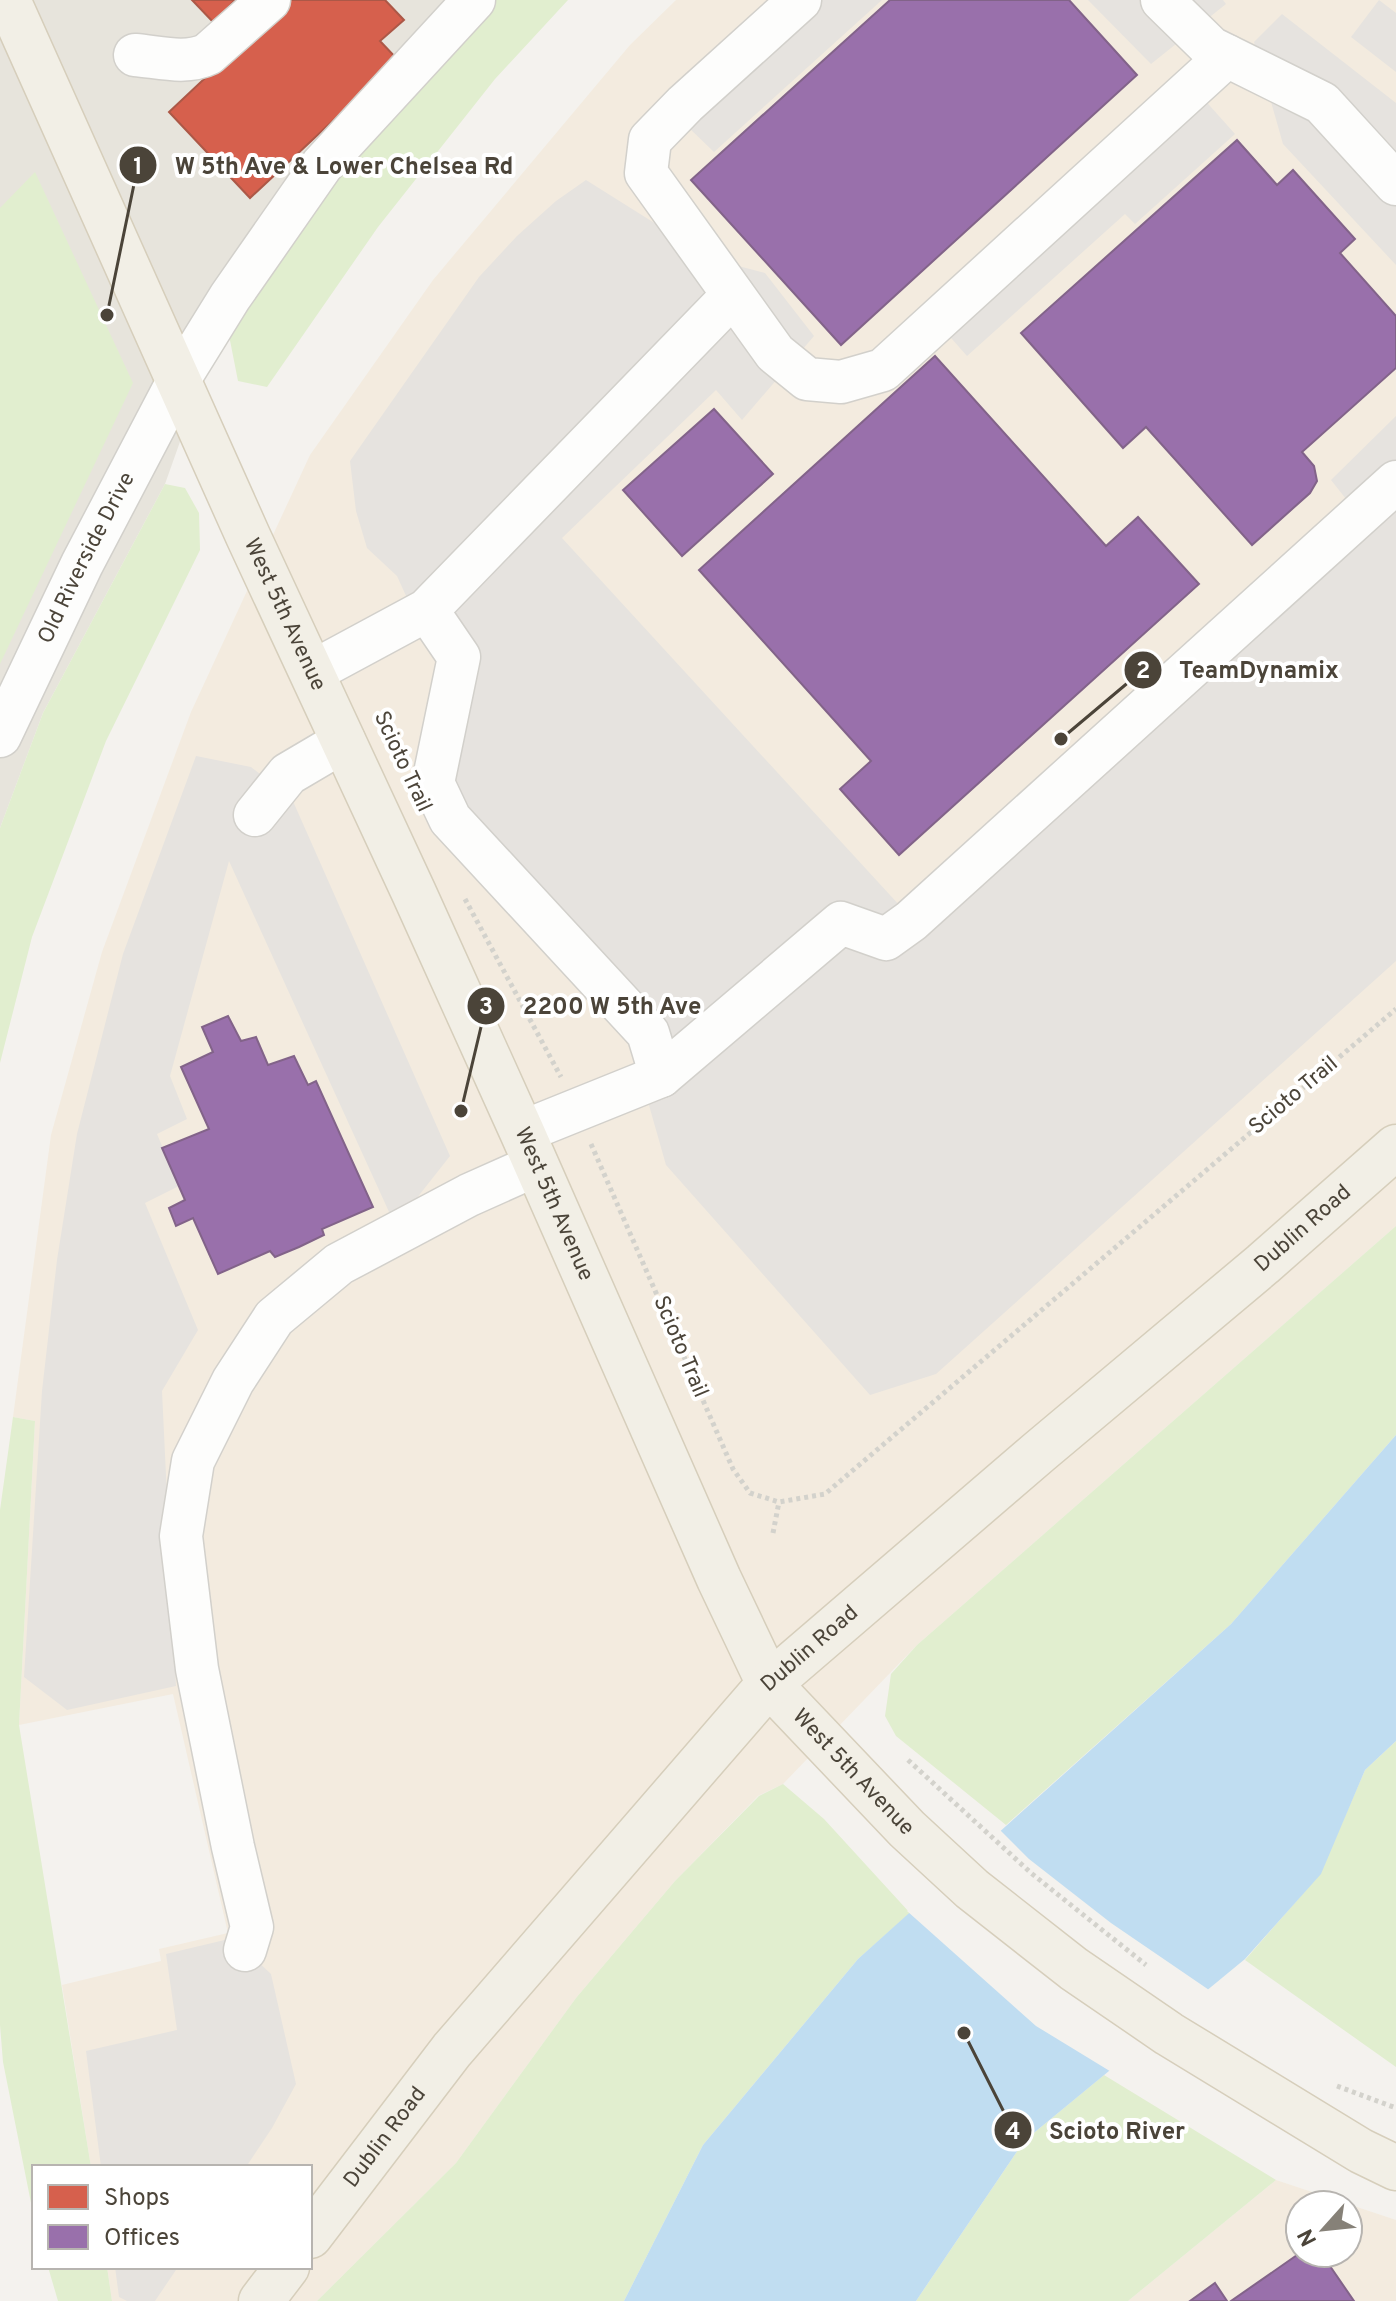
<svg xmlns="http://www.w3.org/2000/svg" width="1396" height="2301" viewBox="0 0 1396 2301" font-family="Overpass,sans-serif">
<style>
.residential{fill:#e7e4dc}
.commercial{fill:#f3ebdf;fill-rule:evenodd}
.green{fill:#e1eecf}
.parking{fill:#e6e3df}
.water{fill:#c0ddf1}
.pier{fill:#f4f2ee}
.shops{fill:#d6604d;stroke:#ac5847;stroke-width:2}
.offices{fill:#9970ab;stroke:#826389;stroke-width:2}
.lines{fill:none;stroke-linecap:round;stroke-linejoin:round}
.minor-casing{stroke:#d2d0cb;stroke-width:45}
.major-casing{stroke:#d6cebb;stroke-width:47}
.path{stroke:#d3d2cc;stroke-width:5;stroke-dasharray:4 4;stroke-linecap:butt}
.minor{stroke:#fdfdfc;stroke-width:42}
.major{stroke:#f2efe6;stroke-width:44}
.labels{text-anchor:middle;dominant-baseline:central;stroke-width:8;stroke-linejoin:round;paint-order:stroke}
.street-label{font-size:22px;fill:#4b4439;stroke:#fff}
.leader{fill:none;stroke:#4b4439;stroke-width:3}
.callout-dot{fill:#4b4439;stroke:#fff;stroke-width:3}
.mark-label{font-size:24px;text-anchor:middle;font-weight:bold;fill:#fff}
.callout-label{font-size:24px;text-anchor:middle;font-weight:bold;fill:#4b4439;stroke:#fff;stroke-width:8;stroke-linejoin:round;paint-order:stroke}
</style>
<rect width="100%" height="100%" fill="#f4f2ee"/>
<path class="residential" d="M 0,0 L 487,0 L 225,315 L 165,484 L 43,713 L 0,828 Z"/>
<path class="commercial" d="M 676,0 L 1396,0 L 1396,1226 L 917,1645 L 783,1784 L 758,1796 L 675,1881 L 576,1998 L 456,2163 L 317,2301 L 112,2301 L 107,2267 L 310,2267 L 310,2167 L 91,2167 L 62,1985 L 161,1961 L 159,1949 L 228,1933 L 173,1694 L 19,1725 L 35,1421 L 13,1417 L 51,1135 L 102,952 L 191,712 L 310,455 L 433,280 L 630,45 Z
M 1276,2180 L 1396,2220 L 1396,2301 L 1128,2301 ZM 1300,2205 L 1348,2205 L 1348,2253 L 1300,2253 Z"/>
<path class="green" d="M 487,0 L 568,0 L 495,79 L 378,227 L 267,387 L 238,381 L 225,315 L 406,84 Z
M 35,172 L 133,383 L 0,664 L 0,208 Z
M 165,484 L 185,488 L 199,513 L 200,550 L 106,741 L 32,937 L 0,1063 L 0,828 L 43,713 Z
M 1396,1226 L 1396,1435 L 1231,1624 L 1006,1825 L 896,1736 L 885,1716 L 891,1674 L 917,1645 Z
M 13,1417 L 35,1421 L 19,1725 L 91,2167 L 34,2167 L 34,2218 L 3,2062 L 0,2025 L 0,1510 Z
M 1396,1741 L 1396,2067 L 1245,1960 L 1320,1874 L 1365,1770 Z
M 783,1784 L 824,1819 L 910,1913 L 858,1959 L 703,2145 L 624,2301 L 317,2301 L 456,2163 L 576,1998 L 675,1881 L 759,1796 Z
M 1104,2075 L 1276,2180 L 1128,2301 L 916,2301 L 1024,2141 Z
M 48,2267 L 107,2267 L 112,2301 L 58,2301 Z"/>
<path class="parking" d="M 776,0 L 882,0 L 714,152 L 662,102 Z
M 1088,0 L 1223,0 L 1226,4 L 1151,64 Z
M 1379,0 L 1396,13 L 1396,72 L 1351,37 Z
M 1282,14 L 1396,103 L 1396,265 L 1283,144 L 1254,42 Z
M 1202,97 L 1235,134 L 1135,224 L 1125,214 L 967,356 L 944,330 Z
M 586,180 L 664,229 L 689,253 L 765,273 L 814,336 L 742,420 L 716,390 L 562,538 L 901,907 L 1350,504 L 1331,480 L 1396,416 L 1396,961 L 936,1374 L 870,1395 L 666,1165 L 633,1049 L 441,836 L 442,675 L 397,576 L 367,548 L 356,511 L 350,461 L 479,277 L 517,236 L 556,201 Z
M 196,756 L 251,767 L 292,799 L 450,1156 L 409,1208 L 390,1214 L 229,861 L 170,1076 L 187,1119 L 157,1134 L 179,1186 L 145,1203 L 198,1330 L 162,1391 L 176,1686 L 67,1710 L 24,1677 L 42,1391 L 57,1260 L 77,1134 L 123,954 Z
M 233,1938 L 271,1974 L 296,2084 L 272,2128 L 246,2167 L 101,2167 L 86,2051 L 177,2030 L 166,1954 Z
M 115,2267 L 178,2267 L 155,2301 L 127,2301 L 119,2297 Z"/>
<path class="water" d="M 1396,1435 L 1396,1741 L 1365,1770 L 1321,1874 L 1245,1959 L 1024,2141 L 916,2301 L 624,2301 L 703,2145 L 858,1959 L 1231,1624 Z"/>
<path class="pier" d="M 998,1828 L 1029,1859 L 1111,1923 L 1212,1992 L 1113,2073 L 1036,2026 L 907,1911 Z"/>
<path class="shops" d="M 192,0 L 235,0 L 214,23 Z
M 288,0 L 385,0 L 404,20 L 380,41 L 398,60 L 250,198 L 169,112 Z"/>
<path class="offices" d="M 890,0 L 1069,0 L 1137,75 L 841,345 L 691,180 Z
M 1237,140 L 1277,185 L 1293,170 L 1355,239 L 1340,253 L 1396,316 L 1396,368 L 1302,452 L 1314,466 L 1317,481 L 1310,493 L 1252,545 L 1146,427 L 1123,448 L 1021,333 Z
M 935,356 L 1106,546 L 1138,517 L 1199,584 L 899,855 L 840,789 L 871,761 L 699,570 Z
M 714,409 L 773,474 L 682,556 L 623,490 Z
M 228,1016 L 241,1041 L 256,1037 L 268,1065 L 294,1056 L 308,1085 L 316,1081 L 373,1207 L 322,1229 L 324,1235 L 299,1247 L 275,1257 L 270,1251 L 218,1274 L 193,1218 L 176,1226 L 169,1208 L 185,1200 L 162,1148 L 209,1129 L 181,1067 L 213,1052 L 202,1027 Z
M 1300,2253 L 1321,2253 L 1354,2301 L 1231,2301 Z
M 1215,2283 L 1227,2301 L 1190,2301 Z"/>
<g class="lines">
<defs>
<g id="minor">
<path d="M 800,0 L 685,104 L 650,140 L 646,173 L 775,353 L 807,379 L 841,382 L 883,370 L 1227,56"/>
<path d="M 1162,0 L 1211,48 L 1322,103 L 1396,184"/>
<path d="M 135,55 C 159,57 186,65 208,54 L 269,0"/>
<path d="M 427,610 L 459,657 L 433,783 L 450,819 L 648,1033 L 661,1076"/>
<path d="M 312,672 L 427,610 L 733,295"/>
<path id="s1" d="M 0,736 L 82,564 L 178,381 L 230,297 L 322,165 L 474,0"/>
<path d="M 255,815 L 288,774 L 344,741"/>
<path d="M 522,1132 L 661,1076 L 841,923 L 886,939 L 911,921 L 1396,482"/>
<path d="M 245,1950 L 252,1927 L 233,1847 L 197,1669 L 181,1536 L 193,1461 L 233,1381 L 274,1318 L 339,1264 L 469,1195 L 536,1165"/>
</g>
<g id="major">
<path id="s2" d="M 8,0 L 248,536 L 414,893 L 522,1132 L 719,1579 L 769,1684 L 907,1829 L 972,1889 L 1074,1969 L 1169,2034 L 1361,2151 L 1396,2168"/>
<path id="s3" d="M 310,2236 L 452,2050 L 769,1684 L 1039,1452 L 1263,1264 L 1396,1147"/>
<path d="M 261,2301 L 287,2267"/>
</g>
</defs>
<use href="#minor" class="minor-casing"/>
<use href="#major" class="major-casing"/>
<path class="path" d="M 465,899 L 561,1077
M 591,1144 L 733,1469 L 750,1493 L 779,1502 L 825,1494 L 1396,1009
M 773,1533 L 779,1502
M 908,1760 L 1031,1873 L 1146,1965
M 1337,2086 L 1396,2108"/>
<use href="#minor" class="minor"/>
<use href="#major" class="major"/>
</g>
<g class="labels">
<g class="street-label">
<text stroke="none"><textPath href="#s1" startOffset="198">Old Riverside Drive</textPath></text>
<text stroke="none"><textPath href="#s2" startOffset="674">West 5th Avenue</textPath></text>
<text transform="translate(402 762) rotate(65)">Scioto Trail</text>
<text transform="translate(1294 1096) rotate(-40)">Scioto Trail</text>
<text stroke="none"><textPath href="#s2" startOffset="1322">West 5th Avenue</textPath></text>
<text stroke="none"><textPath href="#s3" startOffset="1420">Dublin Road</textPath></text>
<text transform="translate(680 1347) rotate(67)">Scioto Trail</text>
<text stroke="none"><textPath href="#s3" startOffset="772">Dublin Road</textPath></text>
<text stroke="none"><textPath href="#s2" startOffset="1970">West 5th Avenue</textPath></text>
<text stroke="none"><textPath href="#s3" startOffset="124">Dublin Road</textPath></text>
</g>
</g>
<path class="leader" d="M107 315L138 165M1061 739L1143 670M461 1111L486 1006M964 2033L1013 2130"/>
<g class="callout-dot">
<circle cx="107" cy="315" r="8"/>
<circle cx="1061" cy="739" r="8"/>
<circle cx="461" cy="1111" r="8"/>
<circle cx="964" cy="2033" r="8"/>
<circle cx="138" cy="165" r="20"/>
<circle cx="1143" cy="670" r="20"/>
<circle cx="486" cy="1006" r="20"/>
<circle cx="1013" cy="2130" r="20"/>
</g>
<g class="mark-label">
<text x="138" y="174">1</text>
<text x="1143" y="678">2</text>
<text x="486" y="1014">3</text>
<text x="1013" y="2139">4</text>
</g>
<g class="callout-label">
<text x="344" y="174">W 5th Ave &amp; Lower Chelsea Rd</text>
<text x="1259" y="678">TeamDynamix</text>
<text x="612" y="1014">2200 W 5th Ave</text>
<text x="1117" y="2139">Scioto River</text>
</g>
<rect x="32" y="2165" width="280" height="104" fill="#ffffff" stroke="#b7b4b0" stroke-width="2"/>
<rect x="48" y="2185" width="40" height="24" fill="#d6604d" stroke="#b7b4b0" stroke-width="2"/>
<text x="104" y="2205" font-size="24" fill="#4b4439">Shops</text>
<rect x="48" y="2225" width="40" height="24" fill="#9970ab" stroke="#b7b4b0" stroke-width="2"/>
<text x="104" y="2245" font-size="24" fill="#4b4439">Offices</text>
<g transform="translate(1324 2229) rotate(243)"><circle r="38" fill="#ffffff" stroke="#b7b4b0" stroke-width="2"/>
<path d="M0-6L14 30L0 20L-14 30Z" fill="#868178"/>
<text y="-12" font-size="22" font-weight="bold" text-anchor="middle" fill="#4b4439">N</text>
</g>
</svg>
